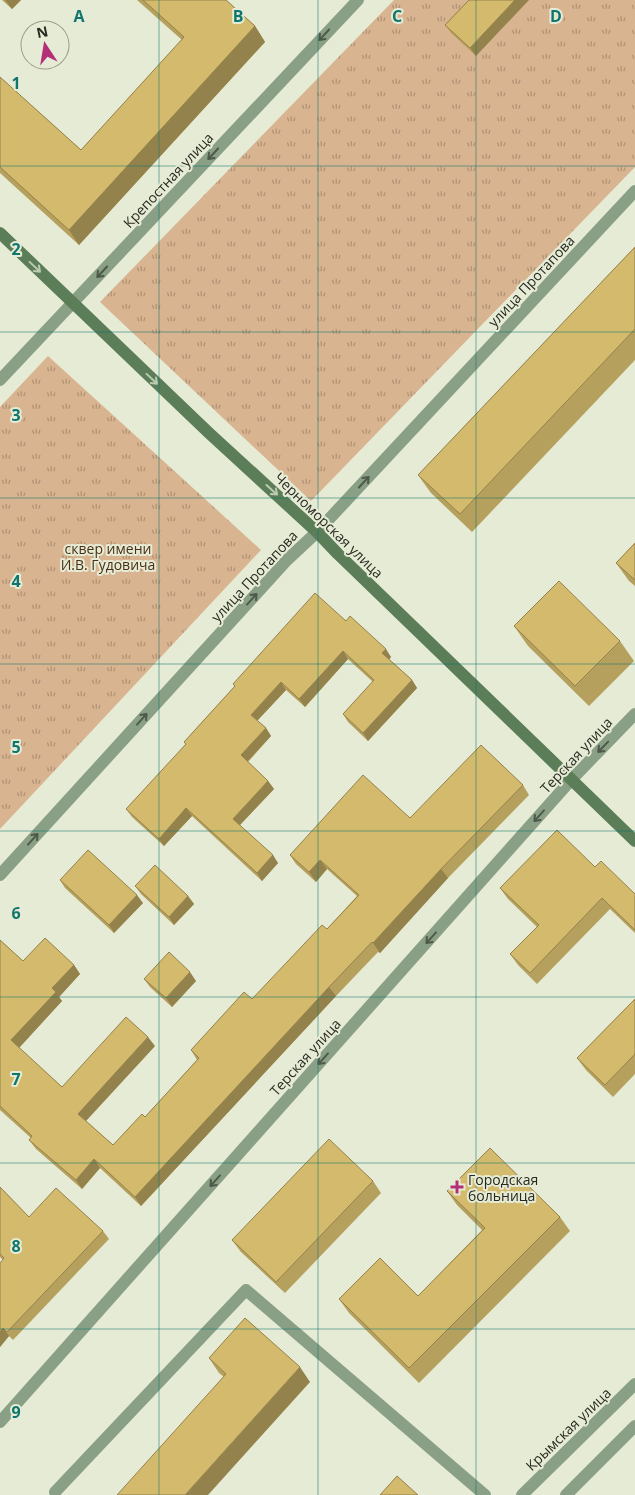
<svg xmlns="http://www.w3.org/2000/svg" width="635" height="1495" viewBox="0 0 635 1495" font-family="'Open Sans',sans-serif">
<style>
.park{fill:url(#park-tufts)}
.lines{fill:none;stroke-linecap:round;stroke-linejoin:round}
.lane{stroke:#89a086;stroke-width:12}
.street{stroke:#89a086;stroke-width:12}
.secondary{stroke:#5b7d57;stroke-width:12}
.wall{fill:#b6a05d}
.shaded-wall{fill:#94824c}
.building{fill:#d4ba6c;stroke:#94824c}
.oneway{stroke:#4e5949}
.oneway2{stroke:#bccaaf}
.grid{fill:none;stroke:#0f766e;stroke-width:1;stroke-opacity:0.55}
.poi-dot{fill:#b33079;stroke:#e6ebd5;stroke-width:2}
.labels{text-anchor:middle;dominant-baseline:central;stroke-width:4;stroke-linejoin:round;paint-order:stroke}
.street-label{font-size:14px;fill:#272920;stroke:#e6ebd5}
.park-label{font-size:14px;fill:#493016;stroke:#e6ebd5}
.poi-label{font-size:14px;fill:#272920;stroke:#e6ebd5;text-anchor:start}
.grid-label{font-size:16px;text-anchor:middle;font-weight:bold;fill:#0f766e;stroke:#e6ebd5;stroke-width:4;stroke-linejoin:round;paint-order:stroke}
</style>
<defs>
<pattern id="park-tufts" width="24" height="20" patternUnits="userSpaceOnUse" patternTransform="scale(1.25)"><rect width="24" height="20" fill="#d9b490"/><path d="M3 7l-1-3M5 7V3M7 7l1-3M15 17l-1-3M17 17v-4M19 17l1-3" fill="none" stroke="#b09275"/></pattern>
</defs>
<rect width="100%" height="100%" fill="#e6ebd5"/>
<path class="park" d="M 394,0 L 635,0 L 635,167 L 311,501 L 100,302 Z
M 48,356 L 261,550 L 0,829 L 0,407 Z"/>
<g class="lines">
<path class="lane" d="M 55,1492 L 246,1290 L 485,1495"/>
<path class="street" d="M 0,380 L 358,0
M 0,875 L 287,560 L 317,532 L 635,191
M 0,1422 L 571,780 L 635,714
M 522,1495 L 635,1384
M 566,1495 L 635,1426"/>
<path class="secondary" d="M 0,233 L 209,433 L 317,532 L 338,554 L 635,841"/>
</g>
<path class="wall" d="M 2,0 L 21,0 L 12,9 Z
M 137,0 L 226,0 L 255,26 L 265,42 L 79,245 L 0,173 L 0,77 L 81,150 L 182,40 Z
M 469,0 L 476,56 L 451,33 L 445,25 Z
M 635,247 L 635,360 L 472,532 L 431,493 L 418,475 Z
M 635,543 L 635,586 L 629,581 L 616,563 Z
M 346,621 L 391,657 L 389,659 L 412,680 L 417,688 L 368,741 L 348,722 L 343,714 L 373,682 L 348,659 L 305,707 L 286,690 L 257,721 L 266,728 L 271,736 L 248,762 L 268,781 L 274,789 L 240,825 L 278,863 L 262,881 L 192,816 L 164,846 L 132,817 L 126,809 L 186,745 L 184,742 L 235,686 L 233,684 Z
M 514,626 L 620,641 L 634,661 L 589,706 L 528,646 Z
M 523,785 L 529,795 L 448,878 L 380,953 L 378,952 L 336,996 L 141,1206 L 100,1168 L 82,1189 L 36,1149 L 29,1140 L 31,1138 L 0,1110 L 0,940 L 23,961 L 74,965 L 80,974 L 59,997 L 62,1001 L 19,1048 L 62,1087 L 155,1046 L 86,1121 L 113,1145 L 145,1117 L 197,1060 L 191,1050 L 252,999 L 327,929 L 357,896 L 327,869 L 316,882 L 296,864 L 290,855 L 410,818 Z
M 595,867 L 635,894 L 635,933 L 610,909 L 537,984 L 518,965 L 510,954 L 537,927 L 508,899 L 500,888 Z
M 60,880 L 143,903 L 114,933 L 65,888 Z
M 135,886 L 188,896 L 194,904 L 174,925 L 141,894 Z
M 144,979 L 196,981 L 172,1007 L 150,987 Z
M 635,999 L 635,1074 L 613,1097 L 586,1070 L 577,1058 Z
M 373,1181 L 381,1193 L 285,1293 L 241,1252 L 232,1240 Z
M 0,1187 L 29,1217 L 103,1231 L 109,1239 L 13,1340 L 9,1336 L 0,1347 L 3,1260 L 0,1257 Z
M 447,1191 L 560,1217 L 570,1231 L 419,1383 L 349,1313 L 339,1299 L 418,1296 L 482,1230 L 457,1205 Z
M 209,1358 L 310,1382 L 224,1377 L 219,1373 Z"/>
<path class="shaded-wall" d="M 5,0 L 21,0 L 12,9 Z
M 515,0 L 529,0 L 476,56 L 470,48 Z
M 255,26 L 265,42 L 79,245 L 69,230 Z
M 386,649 L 391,657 L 388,661 L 382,653 Z
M 343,651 L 348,659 L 305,707 L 299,699 Z
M 412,680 L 417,688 L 368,741 L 363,733 Z
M 281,682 L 286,690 L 256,722 L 251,715 Z
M 266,728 L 271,736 L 246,763 L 241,755 Z
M 268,781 L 274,789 L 238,827 L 233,819 Z
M 186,808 L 192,816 L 164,846 L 159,839 Z
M 273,855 L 278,863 L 262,881 L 257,873 Z
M 320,860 L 327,869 L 316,882 L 309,872 Z
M 441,869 L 448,878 L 380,953 L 373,943 Z
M 137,895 L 143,903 L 114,933 L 109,925 Z
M 188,896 L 194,904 L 174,925 L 169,917 Z
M 74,965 L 80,974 L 59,997 L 62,1001 L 18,1049 L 11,1040 L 52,988 Z
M 190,972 L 196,981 L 172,1007 L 166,998 Z
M 329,987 L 336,996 L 141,1206 L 135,1197 Z
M 148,1037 L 155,1046 L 84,1123 L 78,1114 Z
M 94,1159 L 100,1168 L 82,1189 L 76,1180 Z
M 3,1328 L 9,1336 L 0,1347 L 0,1332 Z
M 300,1367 L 310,1382 L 208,1495 L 185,1495 Z"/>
<path class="building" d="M 143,0 L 226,0 L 255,26 L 69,230 L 0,167 L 0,77 L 81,150 L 184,37 Z
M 469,0 L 515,0 L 470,48 L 445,25 Z
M 635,247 L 635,329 L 460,514 L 418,475 Z
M 635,543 L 635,580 L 616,563 Z
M 559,581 L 620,641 L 575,686 L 514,626 Z
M 315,593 L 346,621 L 350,616 L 386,649 L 382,653 L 412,680 L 363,733 L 343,714 L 374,680 L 343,651 L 299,699 L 281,682 L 251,715 L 266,728 L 241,755 L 268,781 L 233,819 L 273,855 L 257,873 L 186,808 L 159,839 L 126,809 L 186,744 L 184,742 L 235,686 L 233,684 Z
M 481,745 L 523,785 L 441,869 L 373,943 L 372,942 L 329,987 L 135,1197 L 94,1159 L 76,1180 L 29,1140 L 32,1136 L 0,1106 L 0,940 L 23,961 L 45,938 L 74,965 L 52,988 L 56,992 L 11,1040 L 62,1087 L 126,1017 L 148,1037 L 78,1114 L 113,1145 L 142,1114 L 145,1117 L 199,1058 L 191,1050 L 244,992 L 252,999 L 322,925 L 327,929 L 359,895 L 320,860 L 309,872 L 290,855 L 363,775 L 410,818 Z
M 557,830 L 595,867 L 601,861 L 635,894 L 635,930 L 602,898 L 530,973 L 510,954 L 539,925 L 500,888 Z
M 88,850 L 137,895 L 109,925 L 60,880 Z
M 155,865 L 188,896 L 169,917 L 135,886 Z
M 169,952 L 190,972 L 166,998 L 144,979 Z
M 635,999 L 635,1054 L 605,1085 L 577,1058 Z
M 329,1139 L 373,1181 L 276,1282 L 232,1240 Z
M 490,1148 L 560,1217 L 409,1368 L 339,1299 L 380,1258 L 418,1296 L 485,1228 L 447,1191 Z
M 0,1187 L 29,1217 L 56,1188 L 103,1231 L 7,1332 L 3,1328 L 0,1332 L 0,1263 L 4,1258 L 0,1254 Z
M 245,1318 L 300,1367 L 185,1495 L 117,1495 L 226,1374 L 209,1358 Z
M 397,1476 L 418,1495 L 380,1495 Z"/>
<defs><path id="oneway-shaft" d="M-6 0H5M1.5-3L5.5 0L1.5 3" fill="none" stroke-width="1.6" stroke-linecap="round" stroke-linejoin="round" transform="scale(1.25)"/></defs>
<g class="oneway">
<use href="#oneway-shaft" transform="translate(324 35) rotate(133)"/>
<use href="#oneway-shaft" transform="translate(213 154) rotate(133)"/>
<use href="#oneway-shaft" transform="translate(102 272) rotate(133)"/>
<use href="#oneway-shaft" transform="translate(364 482) rotate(-47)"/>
<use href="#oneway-shaft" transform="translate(252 599) rotate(-48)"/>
<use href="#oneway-shaft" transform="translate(142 719) rotate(-48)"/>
<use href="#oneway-shaft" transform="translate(603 747) rotate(134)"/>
<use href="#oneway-shaft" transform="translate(539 816) rotate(132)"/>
<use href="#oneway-shaft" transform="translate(33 839) rotate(-48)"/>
<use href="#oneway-shaft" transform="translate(431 938) rotate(132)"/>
<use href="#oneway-shaft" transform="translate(323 1059) rotate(132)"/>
<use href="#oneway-shaft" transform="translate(215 1181) rotate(132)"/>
</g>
<g class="oneway2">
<use href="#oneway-shaft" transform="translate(35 267) rotate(43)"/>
<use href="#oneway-shaft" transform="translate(152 379) rotate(43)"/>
<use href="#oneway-shaft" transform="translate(272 490) rotate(42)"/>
</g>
<path class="grid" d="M 159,0 L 159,1495M 318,0 L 318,1495M 476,0 L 476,1495M 0,166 L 635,166M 0,332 L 635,332M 0,498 L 635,498M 0,664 L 635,664M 0,831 L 635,831M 0,997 L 635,997M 0,1163 L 635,1163M 0,1329 L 635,1329"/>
<path class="poi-dot" d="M454.5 1179.5h5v5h5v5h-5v5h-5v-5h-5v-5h5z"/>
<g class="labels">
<g class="street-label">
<text transform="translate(168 180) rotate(-47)">Крепостная улица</text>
<text transform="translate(531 281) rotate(-47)">улица Протапова</text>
<text transform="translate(329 525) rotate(44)">Черноморская улица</text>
<text transform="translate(254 576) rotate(-47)">улица Протапова</text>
<text transform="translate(576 755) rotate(-47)">Терская улица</text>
<text transform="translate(305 1057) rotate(-48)">Терская улица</text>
<text transform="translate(568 1429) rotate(-44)">Крымская улица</text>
</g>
<g class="park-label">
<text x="108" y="548">сквер имени<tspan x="108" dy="16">И.В. Гудовича</tspan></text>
</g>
<g class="poi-label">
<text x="468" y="1179">Городская<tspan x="468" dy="16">больница</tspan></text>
</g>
</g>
<g class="grid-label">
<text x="79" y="22">A</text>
<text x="238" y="22">B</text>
<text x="397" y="22">C</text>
<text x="556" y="22">D</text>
<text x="16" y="89">1</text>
<text x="16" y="255">2</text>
<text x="16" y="421">3</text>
<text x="16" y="587">4</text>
<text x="16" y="753">5</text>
<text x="16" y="919">6</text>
<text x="16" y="1085">7</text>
<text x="16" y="1252">8</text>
<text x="16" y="1418">9</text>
</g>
<g transform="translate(45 45) rotate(348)"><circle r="24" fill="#e6ebd5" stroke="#9a9d8d"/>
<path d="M0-4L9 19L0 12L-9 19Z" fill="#b33079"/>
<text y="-8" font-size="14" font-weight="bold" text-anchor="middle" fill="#272920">N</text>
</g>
</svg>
